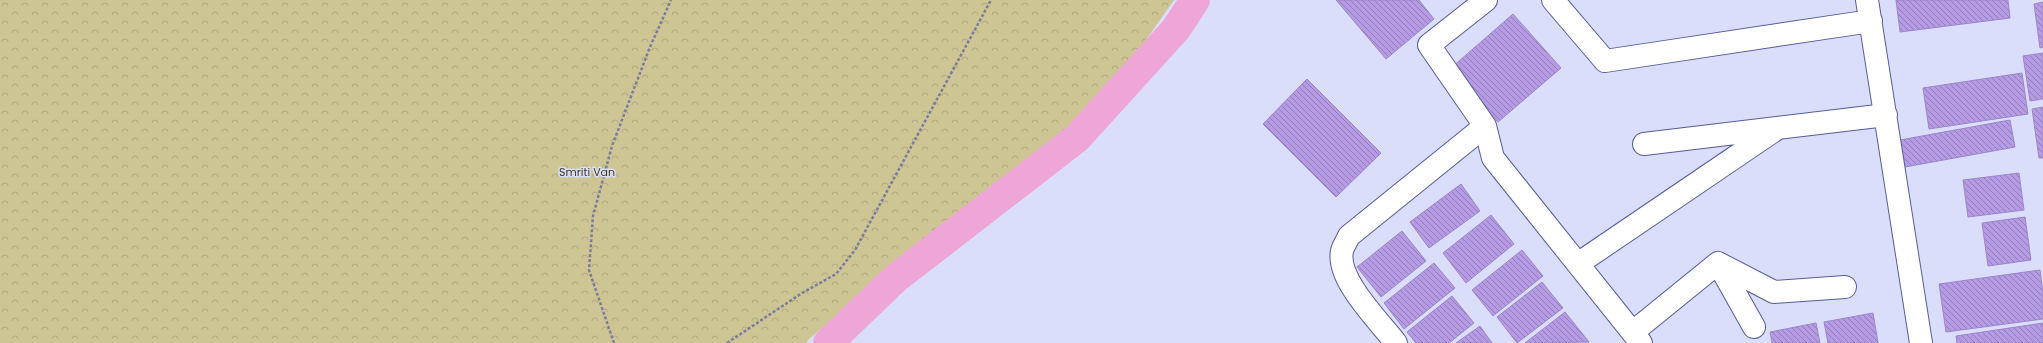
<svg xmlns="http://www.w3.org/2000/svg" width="2043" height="343" viewBox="0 0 2043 343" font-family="Poppins,sans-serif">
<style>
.park{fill:url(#park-crowns)}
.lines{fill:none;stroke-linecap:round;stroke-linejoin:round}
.canal{stroke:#eea6d7;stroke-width:30}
.building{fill:url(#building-back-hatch);stroke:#9d85c9}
.minor-casing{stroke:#575b9b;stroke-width:24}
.path{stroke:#7b7e9a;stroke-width:2.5;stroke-dasharray:3 2;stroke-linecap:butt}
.minor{stroke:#fff;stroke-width:22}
.labels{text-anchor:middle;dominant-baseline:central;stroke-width:3;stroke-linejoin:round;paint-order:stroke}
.park-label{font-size:11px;fill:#413b17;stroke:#dadefb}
</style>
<defs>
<pattern id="park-crowns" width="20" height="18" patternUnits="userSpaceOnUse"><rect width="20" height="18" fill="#cec595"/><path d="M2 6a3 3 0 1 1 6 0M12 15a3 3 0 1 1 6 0" fill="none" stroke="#b0a981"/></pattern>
<pattern id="building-back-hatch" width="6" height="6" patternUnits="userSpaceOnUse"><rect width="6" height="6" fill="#b49be3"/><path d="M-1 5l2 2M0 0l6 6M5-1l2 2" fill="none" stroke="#927eb9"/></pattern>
</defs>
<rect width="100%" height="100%" fill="#dadefb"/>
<path class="park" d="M 0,0 L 1174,0 L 1107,96 L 809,339 L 806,343 L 0,343 Z"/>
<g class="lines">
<path class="canal" d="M 828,343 L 896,278 L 1077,138 L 1176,29 L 1195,0"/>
</g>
<path class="building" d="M 1336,0 L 1419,0 L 1434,19 L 1386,59 Z
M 1896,0 L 2008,0 L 2010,18 L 1900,32 Z
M 2043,2 L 2043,47 L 2040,48 L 2034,4 Z
M 1513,14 L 1561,68 L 1498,122 L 1451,68 Z
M 2043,53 L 2043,99 L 2030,101 L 2023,56 Z
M 2022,73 L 2028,114 L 1929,129 L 1923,88 Z
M 1307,79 L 1381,153 L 1336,197 L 1263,124 Z
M 2043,107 L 2043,158 L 2039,158 L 2032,109 Z
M 2010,120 L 2015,147 L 1905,167 L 1900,140 Z
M 2019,173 L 2024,210 L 1968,217 L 1963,180 Z
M 1461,184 L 1480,211 L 1429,248 L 1410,222 Z
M 1491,215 L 1514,244 L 1466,283 L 1443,253 Z
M 2025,217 L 2031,260 L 1988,266 L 1982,223 Z
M 1402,231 L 1426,261 L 1381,297 L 1357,267 Z
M 1522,250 L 1543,276 L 1493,316 L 1472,290 Z
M 1434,263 L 1455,288 L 1404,329 L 1384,303 Z
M 2040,270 L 2043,293 L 2043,319 L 1946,332 L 1939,284 Z
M 1542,282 L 1563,308 L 1517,343 L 1497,317 Z
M 1452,296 L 1474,323 L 1449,343 L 1416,343 L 1407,332 Z
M 1565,312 L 1589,342 L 1525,343 Z
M 1873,313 L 1878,343 L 1828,343 L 1824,322 Z
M 1816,323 L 1820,343 L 1772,343 L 1770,332 Z
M 2043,323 L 2043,343 L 1957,343 L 1956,336 Z
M 1480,326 L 1492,343 L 1456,343 Z"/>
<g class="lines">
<defs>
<path id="minor" d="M 1486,0 L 1429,45 L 1485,126 L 1493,158 L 1641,343
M 1553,0 L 1605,61 L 1871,21
M 1867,0 L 1921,343
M 1644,144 L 1886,115
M 1579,263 L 1775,130
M 1718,263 L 1754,327
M 1633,332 L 1718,263 L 1774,292 L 1845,287
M 1396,343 C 1379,321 1336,279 1342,251 C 1343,246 1347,241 1349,236 L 1485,126"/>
</defs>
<use href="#minor" class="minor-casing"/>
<path class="path" d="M 614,343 L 589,270 L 593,216 L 612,146 L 650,47 L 671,0
M 727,343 L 802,293 L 836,274 L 855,250 L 991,0"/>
<use href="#minor" class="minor"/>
</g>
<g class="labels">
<g class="park-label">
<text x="587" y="172">Smriti Van</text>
</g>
</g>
</svg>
